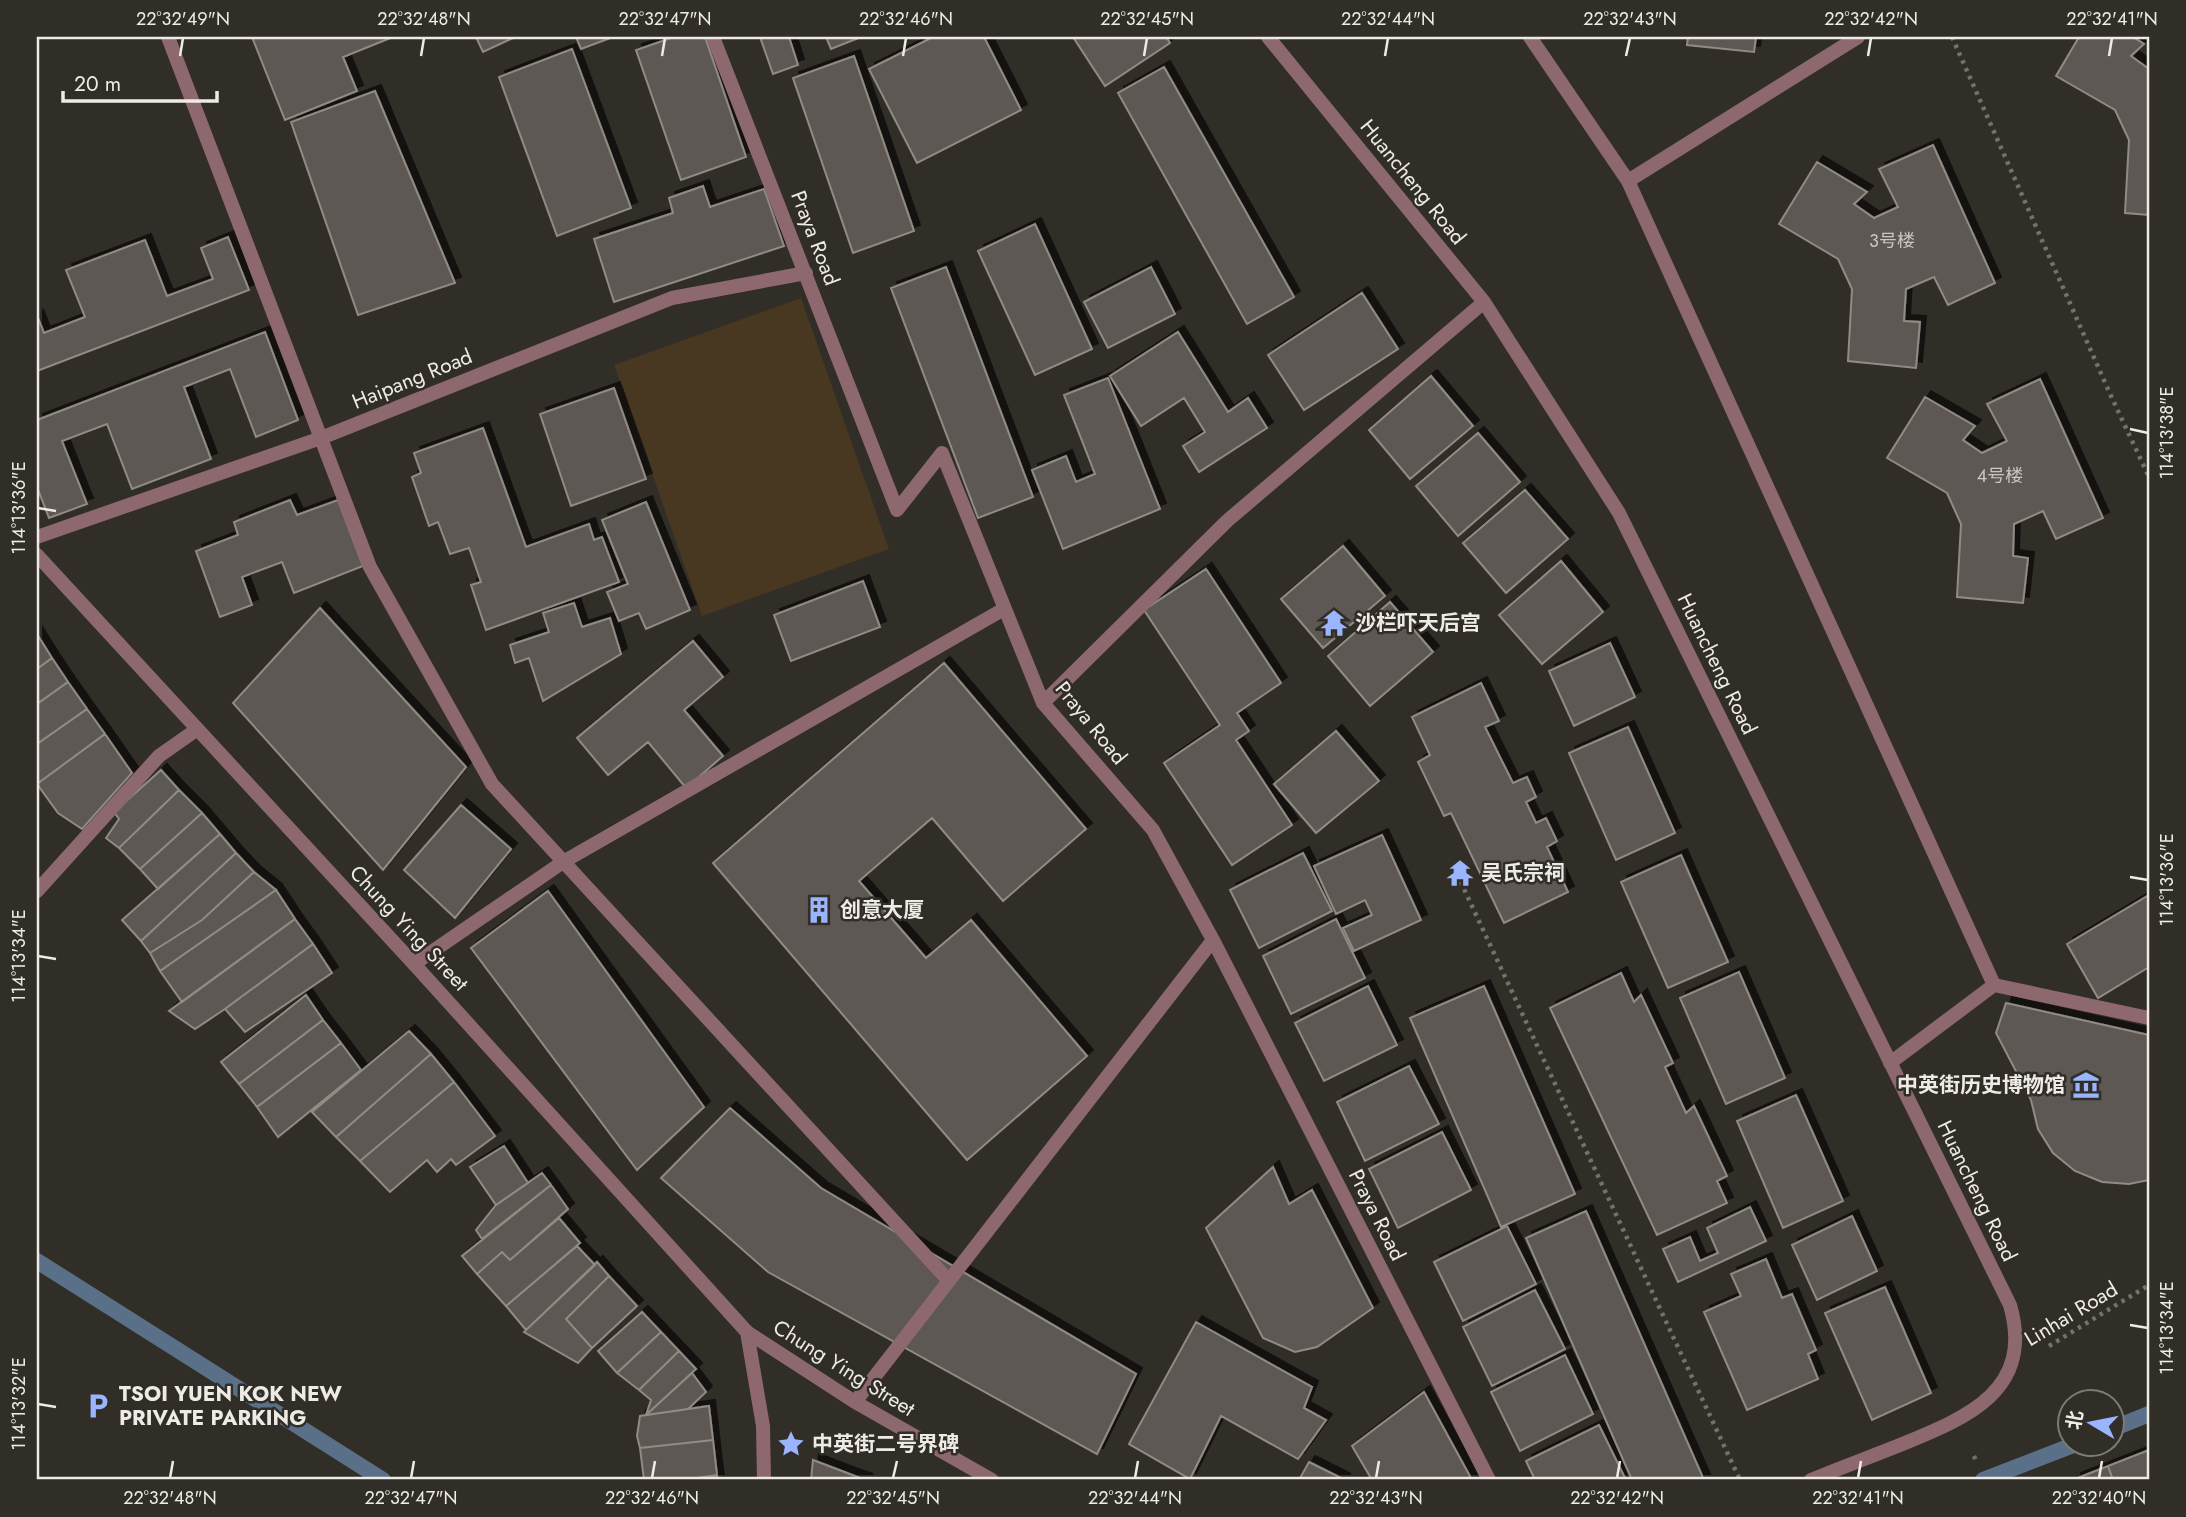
<svg xmlns="http://www.w3.org/2000/svg" width="2186" height="1517" viewBox="0 0 2186 1517" font-family="Jost,'Noto Sans SC',sans-serif">
<style>
.green{fill:#483821}
.lines{fill:none;stroke-linecap:round;stroke-linejoin:round}
.stream{stroke:#5a7089;stroke-width:16}
.building{fill:#5d5852;stroke:#908b83;stroke-width:2;filter:url(#shadow)}
.path{stroke:#74716c;stroke-width:4.5;stroke-dasharray:3.5 5;stroke-linecap:butt}
.pedestrian{stroke:#8d686f;stroke-width:14}
.minor{stroke:#8d686f;stroke-width:14}
.ticks{fill:none;stroke:#eeebe7;stroke-width:2.5}
.labels{text-anchor:middle;dominant-baseline:central;stroke-width:5;stroke-linejoin:round;paint-order:stroke}
.number-label{font-size:18px;fill:#cac6c2}
.street-label{font-size:21px;fill:#eeebe7;stroke:#312d27}
.poi-label{font-size:21px;font-weight:bold;fill:#eeebe7;stroke:#312d27;text-anchor:start}
.neatline{fill:none;stroke:#eeebe7;stroke-width:2.5}
.ticks-label{font-size:18px;text-anchor:middle;fill:#eeebe7}
</style>
<defs>
<filter id="shadow"><feDropShadow dx="6" dy="-6" stdDeviation="0" flood-color="#0009"/></filter>
</defs>
<rect width="100%" height="100%" fill="#312d27"/>
<path class="green" d="M 801,298 L 889,549 L 702,616 L 614,365 Z"/>
<g class="lines">
<path class="stream" d="M 37,1261 L 383,1480
M 2112,1429 L 2149,1414
M 1983,1480 L 2076,1444"/>
</g>
<path class="building" d="M 252,37 L 393,37 L 343,57 L 357,91 L 285,120 Z
M 476,37 L 515,37 L 483,52 Z
M 576,37 L 613,37 L 581,49 Z
M 674,37 L 705,37 L 746,157 L 681,180 L 636,50 Z
M 760,37 L 789,37 L 798,65 L 773,74 Z
M 826,37 L 861,37 L 831,49 Z
M 933,37 L 984,37 L 1021,110 L 917,163 L 869,69 Z
M 1073,37 L 1166,37 L 1170,43 L 1105,86 Z
M 1688,37 L 1756,37 L 1754,52 L 1687,45 Z
M 2079,37 L 2133,37 L 2144,44 L 2131,56 L 2149,69 L 2149,215 L 2125,213 L 2129,140 L 2115,110 L 2056,76 Z
M 572,49 L 631,208 L 557,236 L 499,77 Z
M 854,56 L 914,231 L 853,253 L 793,78 Z
M 1164,67 L 1294,297 L 1247,324 L 1118,93 Z
M 375,91 L 455,283 L 358,315 L 291,122 Z
M 1933,145 L 1995,283 L 1948,305 L 1934,277 L 1906,289 L 1904,321 L 1920,322 L 1916,368 L 1848,361 L 1852,289 L 1838,259 L 1779,224 L 1817,162 L 1867,192 L 1854,204 L 1874,218 L 1898,207 L 1879,169 Z
M 703,186 L 710,207 L 764,189 L 784,246 L 614,302 L 594,239 L 673,213 L 669,198 Z
M 1035,224 L 1092,349 L 1035,375 L 978,251 Z
M 228,237 L 249,290 L 37,371 L 37,315 L 44,333 L 85,317 L 66,270 L 145,240 L 167,296 L 213,279 L 201,248 Z
M 946,267 L 1033,497 L 978,518 L 891,288 Z
M 1151,267 L 1175,314 L 1108,348 L 1084,302 Z
M 1362,293 L 1398,349 L 1304,410 L 1268,355 Z
M 265,332 L 298,420 L 256,437 L 230,369 L 184,387 L 211,459 L 132,489 L 107,424 L 62,441 L 87,504 L 49,518 L 37,487 L 37,420 Z
M 1178,332 L 1228,412 L 1248,398 L 1267,428 L 1199,472 L 1183,446 L 1205,432 L 1184,398 L 1141,426 L 1110,376 Z
M 1431,376 L 1473,426 L 1410,479 L 1369,430 Z
M 1108,378 L 1160,509 L 1063,549 L 1032,470 L 1066,456 L 1076,482 L 1095,474 L 1064,395 Z
M 2040,379 L 2103,518 L 2056,539 L 2043,511 L 2014,524 L 2013,556 L 2028,558 L 2023,603 L 1957,597 L 1961,524 L 1947,493 L 1887,458 L 1925,397 L 1975,426 L 1963,440 L 1982,453 L 2007,441 L 1987,404 Z
M 614,388 L 646,479 L 571,506 L 540,414 Z
M 483,428 L 526,547 L 589,524 L 594,540 L 602,537 L 619,582 L 486,630 L 471,585 L 481,582 L 469,548 L 450,554 L 438,522 L 429,526 L 412,477 L 421,473 L 414,453 Z
M 1478,433 L 1520,482 L 1458,536 L 1416,486 Z
M 1525,490 L 1568,539 L 1506,593 L 1463,543 Z
M 290,500 L 297,515 L 338,500 L 363,566 L 294,593 L 282,562 L 242,577 L 252,605 L 220,617 L 196,551 L 238,535 L 234,522 Z
M 646,502 L 690,610 L 646,629 L 639,613 L 619,621 L 607,592 L 628,584 L 602,520 Z
M 1343,546 L 1385,596 L 1323,648 L 1281,599 Z
M 1561,561 L 1603,612 L 1542,664 L 1499,615 Z
M 1206,569 L 1281,683 L 1237,713 L 1249,731 L 1236,740 L 1292,825 L 1232,865 L 1164,763 L 1220,725 L 1144,610 Z
M 863,581 L 880,627 L 791,661 L 774,615 Z
M 1390,602 L 1433,652 L 1370,706 L 1328,656 Z
M 574,603 L 582,627 L 610,618 L 621,654 L 543,701 L 529,658 L 515,663 L 510,645 L 549,632 L 543,613 Z
M 320,608 L 466,767 L 383,870 L 233,703 Z
M 37,634 L 52,658 L 37,669 Z
M 693,641 L 723,677 L 684,710 L 723,756 L 686,788 L 648,742 L 608,775 L 577,738 Z
M 1610,643 L 1635,697 L 1574,726 L 1549,671 Z
M 52,658 L 68,682 L 37,704 L 37,669 Z
M 944,663 L 1086,829 L 1003,901 L 932,818 L 859,881 L 926,958 L 971,920 L 1087,1056 L 967,1160 L 713,863 Z
M 68,682 L 87,709 L 37,744 L 37,704 Z
M 1481,683 L 1499,721 L 1485,727 L 1513,783 L 1527,777 L 1536,797 L 1526,802 L 1536,823 L 1546,818 L 1557,841 L 1547,847 L 1568,892 L 1504,923 L 1451,813 L 1444,816 L 1418,762 L 1430,755 L 1412,717 Z
M 87,709 L 105,734 L 37,784 L 37,744 Z
M 1628,727 L 1675,833 L 1616,860 L 1569,753 Z
M 1336,731 L 1379,781 L 1316,833 L 1274,784 Z
M 105,734 L 132,773 L 82,829 L 58,813 L 37,784 Z
M 161,770 L 179,790 L 119,848 L 106,838 L 119,819 L 114,812 Z
M 179,790 L 202,813 L 140,869 L 119,848 Z
M 461,805 L 511,849 L 455,918 L 404,870 Z
M 202,813 L 220,834 L 158,889 L 140,869 Z
M 220,834 L 236,853 L 141,941 L 122,920 Z
M 1382,835 L 1421,920 L 1354,951 L 1343,928 L 1372,915 L 1365,900 L 1336,914 L 1314,866 Z
M 236,853 L 254,872 L 202,920 L 150,953 L 141,941 Z
M 1303,853 L 1332,911 L 1259,948 L 1230,890 Z
M 1681,855 L 1728,962 L 1668,988 L 1621,882 Z
M 254,872 L 276,890 L 160,971 L 150,953 L 202,920 Z
M 276,890 L 295,919 L 182,1002 L 160,971 Z
M 548,891 L 704,1107 L 637,1170 L 471,948 Z
M 2149,895 L 2149,967 L 2098,998 L 2067,944 Z
M 295,919 L 313,944 L 225,1009 L 195,1029 L 169,1011 Z
M 1336,919 L 1365,978 L 1291,1014 L 1263,956 Z
M 313,944 L 332,973 L 245,1032 L 225,1009 Z
M 1739,972 L 1785,1078 L 1726,1104 L 1680,998 Z
M 1621,973 L 1634,1002 L 1641,995 L 1673,1063 L 1665,1067 L 1686,1113 L 1694,1106 L 1727,1176 L 1717,1181 L 1727,1203 L 1657,1235 L 1550,1008 Z
M 1368,986 L 1397,1045 L 1324,1081 L 1295,1023 Z
M 1484,986 L 1575,1194 L 1501,1227 L 1410,1018 Z
M 306,995 L 323,1020 L 239,1084 L 221,1062 Z
M 2006,1003 L 2149,1035 L 2149,1180 L 2129,1184 L 2102,1182 L 2075,1171 L 2053,1153 L 2038,1129 L 2031,1100 L 1996,1033 Z
M 323,1020 L 341,1043 L 257,1107 L 239,1084 Z
M 409,1031 L 431,1054 L 336,1137 L 312,1112 Z
M 341,1043 L 361,1070 L 278,1137 L 257,1107 Z
M 431,1054 L 454,1082 L 360,1161 L 336,1137 Z
M 1409,1066 L 1439,1124 L 1365,1161 L 1337,1102 Z
M 454,1082 L 495,1136 L 456,1165 L 451,1159 L 437,1172 L 427,1160 L 390,1192 L 360,1161 Z
M 1796,1095 L 1843,1201 L 1783,1228 L 1737,1121 Z
M 730,1108 L 821,1188 L 1136,1374 L 1097,1454 L 768,1272 L 661,1178 Z
M 1442,1132 L 1471,1190 L 1398,1228 L 1369,1169 Z
M 504,1146 L 528,1183 L 496,1205 L 470,1167 Z
M 1273,1167 L 1289,1204 L 1312,1190 L 1373,1308 L 1317,1347 L 1295,1352 L 1263,1338 L 1206,1228 Z
M 542,1173 L 551,1185 L 482,1239 L 476,1230 L 496,1205 Z
M 551,1185 L 568,1209 L 510,1260 L 502,1252 L 477,1274 L 462,1256 Z
M 1750,1207 L 1766,1241 L 1678,1282 L 1663,1249 L 1690,1237 L 1700,1261 L 1718,1253 L 1707,1228 Z
M 1586,1211 L 1704,1480 L 1632,1480 L 1526,1238 Z
M 1852,1216 L 1877,1271 L 1817,1300 L 1792,1245 Z
M 559,1218 L 580,1243 L 506,1306 L 477,1274 L 502,1252 L 510,1260 Z
M 1507,1226 L 1536,1284 L 1463,1321 L 1434,1262 Z
M 577,1246 L 595,1265 L 526,1330 L 506,1306 Z
M 1766,1259 L 1782,1298 L 1792,1294 L 1816,1350 L 1808,1354 L 1818,1379 L 1747,1410 L 1704,1312 L 1741,1296 L 1731,1274 Z
M 597,1262 L 609,1276 L 566,1319 L 592,1348 L 578,1363 L 524,1332 Z
M 609,1276 L 637,1306 L 592,1348 L 566,1319 Z
M 1885,1287 L 1931,1393 L 1872,1420 L 1825,1313 Z
M 1535,1290 L 1565,1349 L 1492,1386 L 1463,1327 Z
M 642,1312 L 661,1332 L 617,1373 L 598,1351 Z
M 1196,1322 L 1312,1387 L 1304,1408 L 1326,1420 L 1298,1459 L 1221,1416 L 1190,1479 L 1129,1444 Z
M 661,1332 L 679,1351 L 639,1390 L 617,1373 Z
M 679,1351 L 696,1369 L 646,1415 L 651,1400 L 639,1390 Z
M 1565,1355 L 1593,1414 L 1520,1451 L 1491,1392 Z
M 692,1373 L 706,1392 L 688,1409 L 646,1415 Z
M 1424,1392 L 1472,1480 L 1372,1480 L 1352,1446 Z
M 709,1406 L 713,1440 L 640,1448 L 637,1436 L 640,1416 Z
M 1599,1425 L 1626,1480 L 1535,1480 L 1526,1461 Z
M 713,1440 L 717,1475 L 682,1480 L 644,1480 L 640,1448 Z
M 2149,1450 L 2149,1480 L 2113,1480 L 2108,1466 Z
M 813,1460 L 855,1476 L 867,1480 L 811,1480 Z
M 1309,1462 L 1345,1480 L 1299,1480 Z
M 2108,1466 L 2113,1480 L 2075,1480 L 2075,1479 Z
M 717,1475 L 718,1480 L 682,1480 Z"/>
<g class="lines">
<path class="path" d="M 1952,37 L 2111,396 L 2149,477
M 1457,874 L 1740,1480
M 2049,1346 L 2149,1285
M 1974,1456 L 1977,1463"/>
<path class="pedestrian" d="M 37,555 L 414,964 L 747,1332 L 763,1426 L 764,1480
M 37,891 L 159,756 L 196,730"/>
<path class="minor" d="M 168,37 L 370,567 L 492,784 L 949,1281
M 713,37 L 897,510 L 942,453 L 1043,703 L 1153,830 L 1213,940 L 1489,1480
M 1268,37 L 1484,302 L 1619,513 L 2010,1305 C 2035,1391 1966,1418 1900,1445 C 1870,1457 1840,1468 1811,1480
M 1530,37 L 1628,181 L 1994,985 L 1890,1063
M 1628,181 L 1858,37
M 37,537 L 321,438 L 672,298 L 806,273
M 1043,703 L 1227,521 L 1484,302
M 414,964 L 563,862 L 1004,609
M 1994,985 L 2149,1018
M 747,1332 L 855,1402 L 992,1480
M 855,1402 L 1213,940"/>
</g>
<path class="ticks" d="M 180,56 L 183,38M 421,56 L 424,38M 662,56 L 665,38M 903,56 L 906,38M 1144,56 L 1147,38M 1385,56 L 1388,38M 1626,56 L 1630,38M 1868,56 L 1871,38M 2109,56 L 2112,38M 2130,429 L 2148,433M 38,508 L 56,511M 2130,877 L 2148,880M 38,956 L 56,959M 2130,1325 L 2148,1328M 38,1404 L 56,1407M 170,1478 L 173,1461M 411,1478 L 414,1461M 652,1478 L 655,1461M 893,1478 L 897,1461M 1135,1478 L 1138,1461M 1376,1478 L 1379,1461M 1617,1478 L 1620,1461M 1858,1478 L 1861,1461M 2099,1478 L 2102,1461"/>
<defs>
<symbol id="temple-bare" viewBox="-9 -9 18 18"><path d="M0-6L5-2H3V0L6.5 2.5H4V6H1.5V3h-3V6H-4V2.5H-6.5L-3 0V-2H-5Z" fill="#9ab5fd" stroke="#312d27" stroke-width="2.5" paint-order="stroke"/></symbol>
<symbol id="building-bare" viewBox="-9 -9 18 18"><path d="M-4-6H4V6H1V3H-1V6H-4ZM-2.5-4.3h1.7v1.8h-1.7ZM.8-4.3h1.7v1.8H.8ZM-2.5-1h1.7V.8h-1.7ZM.8-1h1.7V.8H.8Z" fill="#9ab5fd" stroke="#312d27" stroke-width="2.5" paint-order="stroke"/></symbol>
<symbol id="museum-bare" viewBox="-9 -9 18 18"><path d="M0-6L6-3V-2H-6V-3ZM-5-1h2V3h-2ZM-1-1h2V3h-2ZM3-1h2V3H3ZM-6 4H6V6H-6Z" fill="#9ab5fd" stroke="#312d27" stroke-width="2.5" paint-order="stroke"/></symbol>
<symbol id="parking-bare" viewBox="-9 -9 18 18"><path d="M-3.5-5.5H1a3.5 3.5 0 0 1 0 7H-1V5.5H-3.5ZM-1-3.4V-.6H.8a1.4 1.4 0 0 0 0-2.8Z" fill="#9ab5fd" stroke="#312d27" stroke-width="2.5" paint-order="stroke"/></symbol>
<symbol id="sight-bare" viewBox="-9 -9 18 18"><path d="M0-6L1.8-2.2L6-1.7L2.9 1.2L3.7 5.4L0 3.3L-3.7 5.4L-2.9 1.2L-6-1.7L-1.8-2.2Z" fill="#9ab5fd" stroke="#312d27" stroke-width="2.5" paint-order="stroke"/></symbol>
</defs>
<g fill-rule="evenodd">
<use href="#temple-bare" x="1315" y="604" width="38" height="38"/>
<use href="#temple-bare" x="1441" y="854" width="38" height="38"/>
<use href="#building-bare" x="800" y="891" width="38" height="38"/>
<use href="#museum-bare" x="2067" y="1066" width="38" height="38"/>
<use href="#parking-bare" x="79" y="1387" width="38" height="38"/>
<use href="#sight-bare" x="772" y="1425" width="38" height="38"/>
</g>
<g class="labels">
<g class="number-label">
<text x="1892" y="241">3号楼</text>
<text x="2000" y="476">4号楼</text>
</g>
<g class="street-label">
<text transform="translate(1413 182) rotate(51)">Huancheng Road</text>
<text transform="translate(815 238) rotate(69)">Praya Road</text>
<text transform="translate(412 379) rotate(-22)">Haipang Road</text>
<text transform="translate(1717 664) rotate(64)">Huancheng Road</text>
<text transform="translate(1091 723) rotate(51)">Praya Road</text>
<text transform="translate(409 928) rotate(47)">Chung Ying Street</text>
<text transform="translate(1977 1191) rotate(64)">Huancheng Road</text>
<text transform="translate(1377 1215) rotate(63)">Praya Road</text>
<text transform="translate(2071 1314) rotate(-31)">Linhai Road</text>
<text transform="translate(844 1368) rotate(32)">Chung Ying Street</text>
</g>
<g class="poi-label">
<text x="1355" y="623">沙栏吓天后宫</text>
<text x="1481" y="873">吴氏宗祠</text>
<text x="840" y="910">创意大厦</text>
<text x="2065" y="1085" text-anchor="end">中英街历史博物馆</text>
<text x="119" y="1394">TSOI YUEN KOK NEW<tspan x="119" dy="24">PRIVATE PARKING</tspan></text>
<text x="812" y="1444">中英街二号界碑</text>
</g>
</g>
<rect width="2186" height="1517" fill="none" stroke="#312d27" stroke-width="77"/>
<g transform="translate(2091 1423) rotate(280)"><circle r="33" fill="#312d27" stroke="#7d7974" stroke-width="2"/>
<path d="M0-5L12 26L0 18L-12 26Z" fill="#9ab5fd"/>
<text y="-10" font-size="19" font-weight="bold" text-anchor="middle" fill="#eeebe7">北</text>
</g>
<path d="M63 91v10h154v-10" fill="none" stroke="#eeebe7" stroke-width="3.5"/>
<text x="74" y="91" font-size="21" fill="#eeebe7" stroke="#312d27" stroke-width="5" paint-order="stroke">20 m</text>
<rect x="38" y="38" width="2110" height="1440" class="neatline"/>
<g class="ticks-label">
<text x="183" y="25">22°32'49"N</text>
<text x="424" y="25">22°32'48"N</text>
<text x="665" y="25">22°32'47"N</text>
<text x="906" y="25">22°32'46"N</text>
<text x="1147" y="25">22°32'45"N</text>
<text x="1388" y="25">22°32'44"N</text>
<text x="1630" y="25">22°32'43"N</text>
<text x="1871" y="25">22°32'42"N</text>
<text x="2112" y="25">22°32'41"N</text>
<text transform="translate(2167 433) rotate(-90)" y="6">114°13'38"E</text>
<text transform="translate(19 508) rotate(-90)" y="6">114°13'36"E</text>
<text transform="translate(2167 880) rotate(-90)" y="6">114°13'36"E</text>
<text transform="translate(19 956) rotate(-90)" y="6">114°13'34"E</text>
<text transform="translate(2167 1328) rotate(-90)" y="6">114°13'34"E</text>
<text transform="translate(19 1404) rotate(-90)" y="6">114°13'32"E</text>
<text x="170" y="1504">22°32'48"N</text>
<text x="411" y="1504">22°32'47"N</text>
<text x="652" y="1504">22°32'46"N</text>
<text x="893" y="1504">22°32'45"N</text>
<text x="1135" y="1504">22°32'44"N</text>
<text x="1376" y="1504">22°32'43"N</text>
<text x="1617" y="1504">22°32'42"N</text>
<text x="1858" y="1504">22°32'41"N</text>
<text x="2099" y="1504">22°32'40"N</text>
</g>
</svg>
